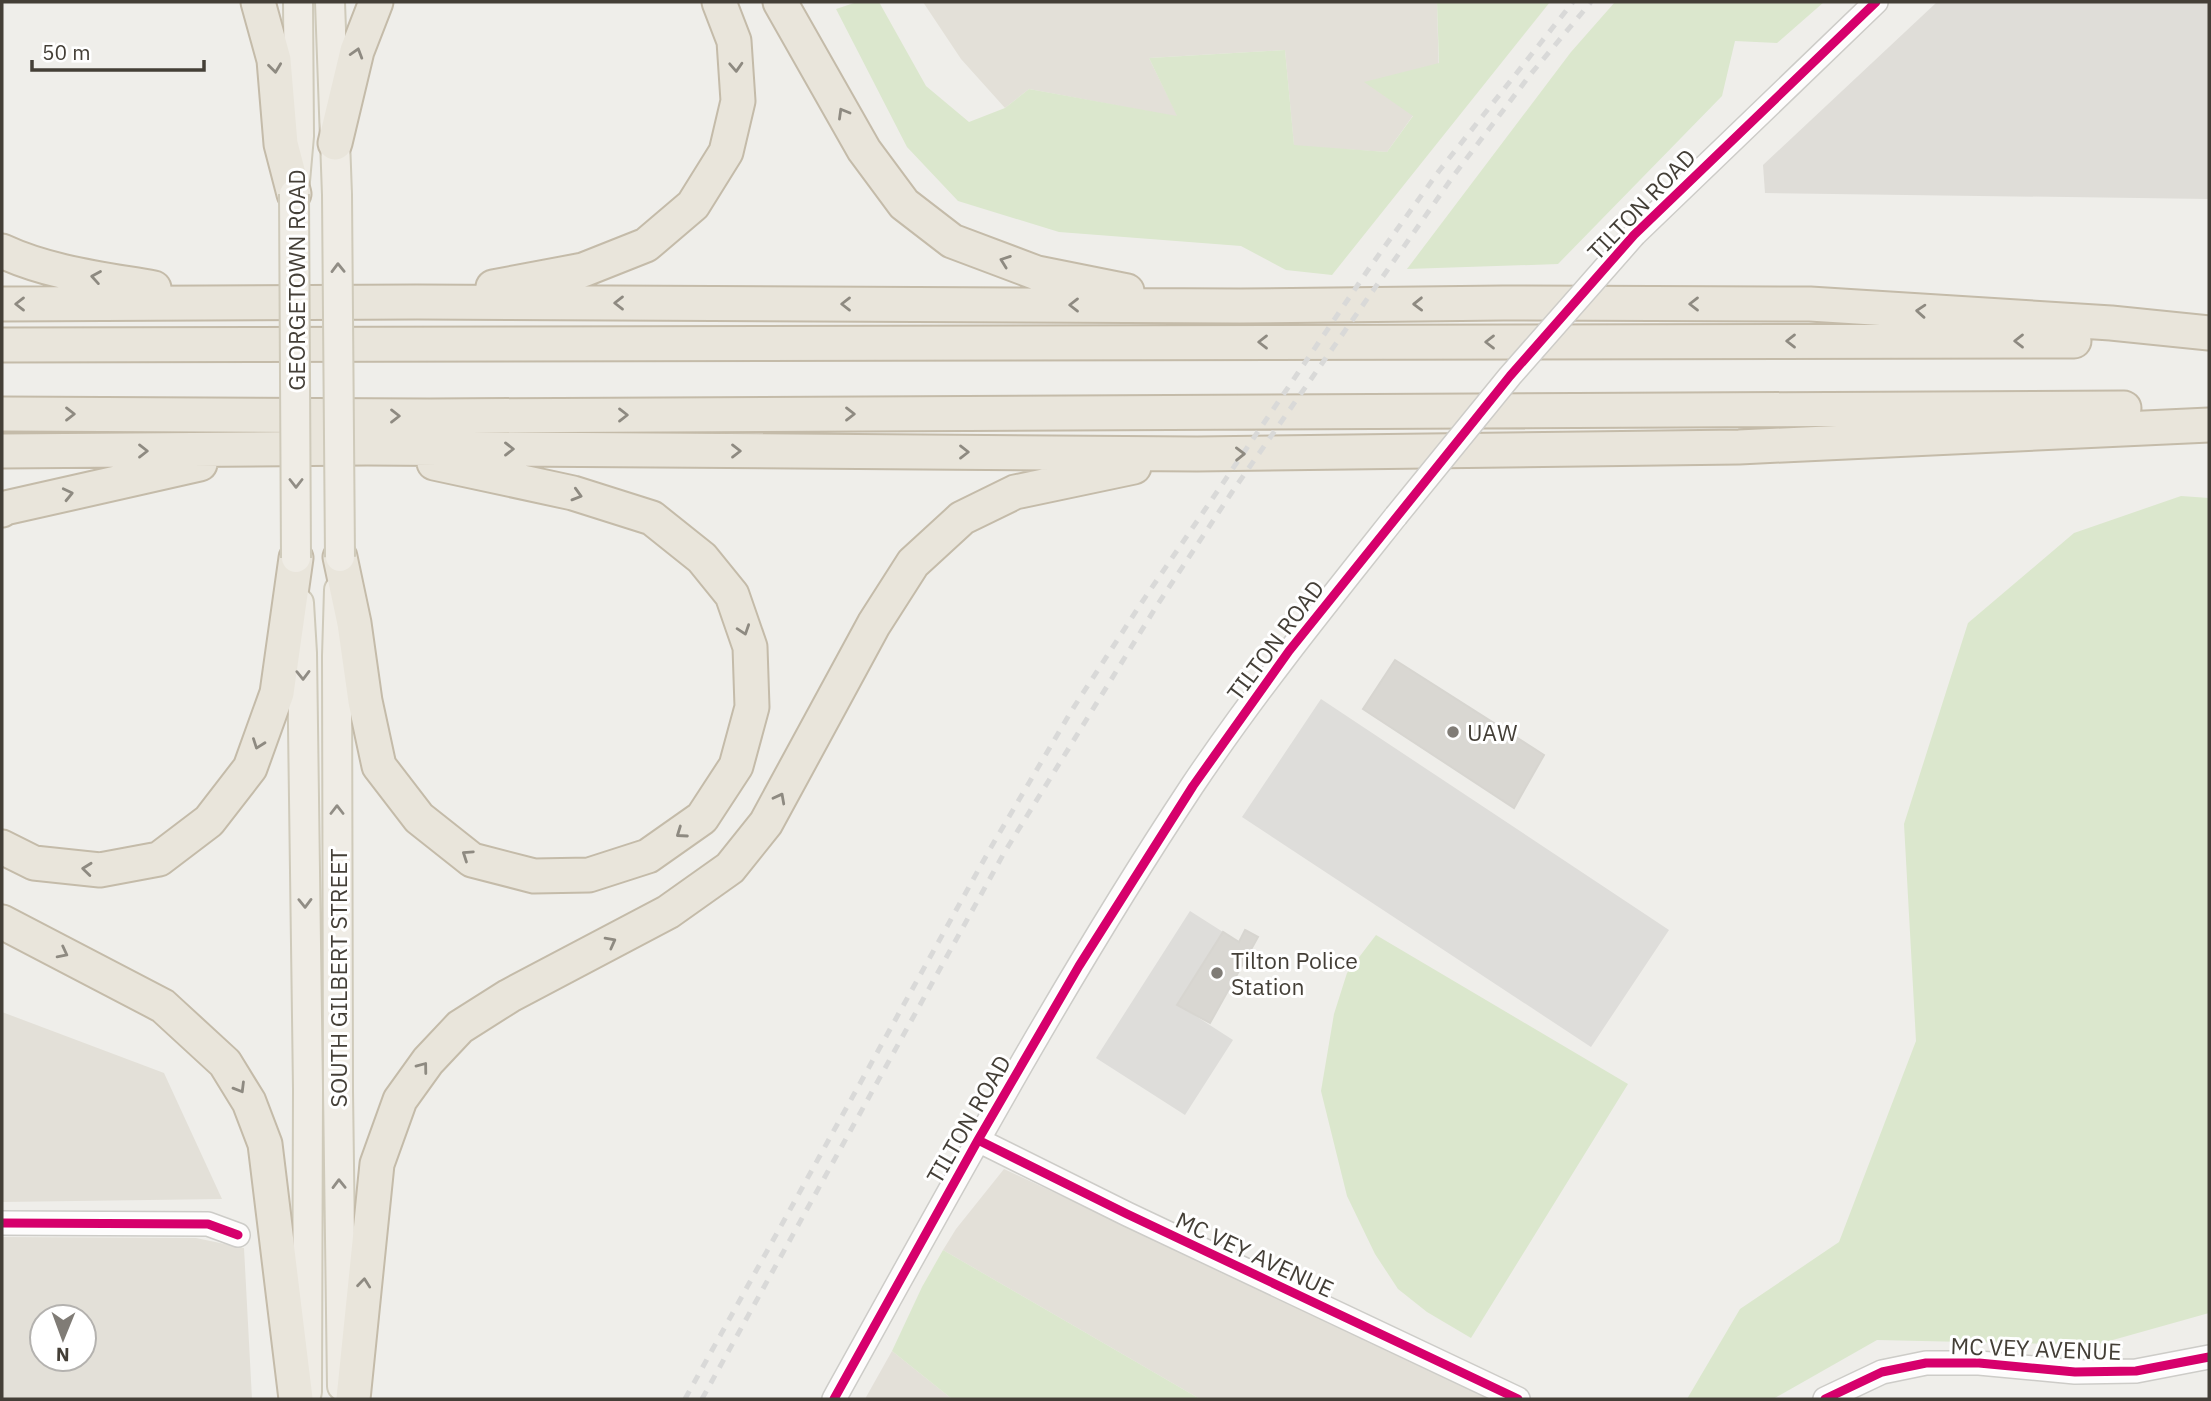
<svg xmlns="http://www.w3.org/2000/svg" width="2211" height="1401" viewBox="0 0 2211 1401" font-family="'IBM Plex Sans',sans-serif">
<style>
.residential{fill:#e3e0d8;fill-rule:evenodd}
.industrial{fill:#dfddd8}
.green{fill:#dbe7cd}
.parking{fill:#deddda}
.building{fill:#d9d7d2;stroke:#d7d5d0;stroke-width:2}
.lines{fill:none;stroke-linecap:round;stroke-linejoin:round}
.minor-casing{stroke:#cdccc8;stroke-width:26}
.major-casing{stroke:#cfcaba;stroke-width:32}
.highway-casing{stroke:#c4bba9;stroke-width:37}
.minor{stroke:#fdfcfc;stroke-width:23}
.major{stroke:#efece5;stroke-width:28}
.highway{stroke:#e9e5db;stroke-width:33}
.rail{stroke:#d9d9d8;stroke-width:5;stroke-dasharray:9 9;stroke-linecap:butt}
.minor-bridge-casing{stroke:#cdccc8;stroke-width:26;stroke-linecap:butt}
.major-bridge-casing{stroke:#cfcaba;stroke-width:32;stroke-linecap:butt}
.minor-bridge{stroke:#fdfcfc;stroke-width:23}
.major-bridge{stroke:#efece5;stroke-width:28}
.cycleway-casing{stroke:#fff;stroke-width:13}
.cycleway{stroke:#d6006c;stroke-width:9}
.oneway{stroke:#8e8a81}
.oneway2{stroke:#918d85}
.poi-dot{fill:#807c76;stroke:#fff;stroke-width:2.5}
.labels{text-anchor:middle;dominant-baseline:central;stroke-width:6;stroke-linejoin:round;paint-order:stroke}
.street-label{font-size:23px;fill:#443f37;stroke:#fff}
.poi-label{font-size:23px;fill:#443f37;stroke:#fff;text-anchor:start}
</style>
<rect width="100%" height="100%" fill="#efeeea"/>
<path class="residential" d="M 923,2 L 1437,2 L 1439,79 L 1387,152 L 1294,146 L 1285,50 L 1149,58 L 1178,117 L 1029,89 L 1005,108 L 961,59 Z
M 2,1012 L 164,1073 L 222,1199 L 2,1202 Z
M 1004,1169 L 1495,1399 L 1200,1399 L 943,1250 L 956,1229 Z
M 2,1237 L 196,1238 L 244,1248 L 252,1399 L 2,1399 ZM 84,1317 L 84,1359 L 42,1359 L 42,1317 Z
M 892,1351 L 952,1399 L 865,1399 Z"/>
<path class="industrial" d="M 1937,2 L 2209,2 L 2209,199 L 1765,193 L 1763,165 Z"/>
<path class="green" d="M 857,2 L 879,2 L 926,86 L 969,122 L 1005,108 L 1029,89 L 1177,116 L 1149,58 L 1285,50 L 1294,145 L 1387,152 L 1413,116 L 1364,82 L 1439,63 L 1437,2 L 1550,2 L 1332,275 L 1286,270 L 1241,246 L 1059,232 L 958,201 L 907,147 L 836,9 Z
M 1615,2 L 1824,2 L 1777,43 L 1735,41 L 1722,96 L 1558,264 L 1407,269 L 1571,52 Z
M 2181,496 L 2209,498 L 2209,1313 L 2095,1345 L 1877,1340 L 1773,1399 L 1687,1399 L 1740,1309 L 1839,1242 L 1916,1041 L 1904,824 L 1968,623 L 2074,533 Z
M 1376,935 L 1628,1084 L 1471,1338 L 1427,1312 L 1398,1289 L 1375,1254 L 1347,1196 L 1321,1091 L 1334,1014 L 1347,973 Z
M 943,1250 L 1200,1399 L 952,1399 L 892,1351 L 922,1287 Z"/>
<path class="parking" d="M 1321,699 L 1669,930 L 1591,1047 L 1242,817 Z
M 1190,911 L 1223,932 L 1177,1004 L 1233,1040 L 1185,1115 L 1096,1058 Z"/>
<path class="building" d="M 1395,660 L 1544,755 L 1514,808 L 1363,709 Z
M 1245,930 L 1258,937 L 1210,1023 L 1177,1005 L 1223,932 L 1239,942 Z"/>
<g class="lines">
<defs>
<path id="minor" d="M 1634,235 L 1876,2
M 978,1140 L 1127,1214 L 1518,1399
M 2,1223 L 208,1224 L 238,1235
M 834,1399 C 949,1192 1061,984 1192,786 C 1255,692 1326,604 1396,516
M 1825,1399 L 1882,1372 L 1926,1363 L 1979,1363 L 2075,1372 L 2136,1371 L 2209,1357"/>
<path id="major" d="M 330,2 L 337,195
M 295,181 L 299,136 L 298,2
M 339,590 L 337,656 L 338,1091 L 342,1386
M 299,603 L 302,653 L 308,1089 L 307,1392"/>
<path id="highway" d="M 258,2 L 274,60 L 281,144 L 294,194
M 780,2 L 864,150 L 904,204 L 952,241 L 1037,273 L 1127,291
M 335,143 L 357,51 L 376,2
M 2,251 C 49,273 103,279 154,288
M 493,287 L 583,270 L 646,245 L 693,205 L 726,152 L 738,101 L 734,41 L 719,2
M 2,304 L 417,302 L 1240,306 L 1503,303 L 1810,304 L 2111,323 L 2209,333
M 2,345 L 2074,341
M 2,414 L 429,416 L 2124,408
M 2,451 L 367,448 L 1197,454 L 1739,447 L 2209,425
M 2,510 L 5,508 L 200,464
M 340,557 L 354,623 L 365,701 L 379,766 L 419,818 L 472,860 L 534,876 L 589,875 L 648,856 L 702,818 L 736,766 L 752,707 L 750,647 L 732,595 L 702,558 L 652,518 L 573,493 L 434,463
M 2,847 L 34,863 L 100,870 L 159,859 L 209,821 L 250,768 L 277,693 L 296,558
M 2,922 L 163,1006 L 225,1063 L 249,1102 L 265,1144 L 296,1399
M 353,1399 L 377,1164 L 400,1100 L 428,1061 L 460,1027 L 509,996 L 668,912 L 730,868 L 766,823 L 874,624 L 913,563 L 962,518 L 1015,492 L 1134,467"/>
</defs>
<use href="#minor" class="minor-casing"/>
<use href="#major" class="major-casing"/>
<use href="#highway" class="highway-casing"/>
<use href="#minor" class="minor"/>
<use href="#major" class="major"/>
<use href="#highway" class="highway"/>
<path class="rail" d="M 685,1399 L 990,849 L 1072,710 L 1140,605 L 1370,267 L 1439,171 L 1573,2
M 702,1399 L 1004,853 L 1156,607 L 1232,492 L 1454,175 L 1530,75 L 1591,2"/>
<defs>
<path id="minor-bridge" d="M 1396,516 L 1510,376 L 1634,235"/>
<path id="major-bridge" d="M 294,194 L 296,558
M 337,195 L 340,557"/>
</defs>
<use href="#minor-bridge" class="minor-bridge-casing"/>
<use href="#major-bridge" class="major-bridge-casing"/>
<use href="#minor-bridge" class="minor-bridge"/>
<use href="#major-bridge" class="major-bridge"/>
<defs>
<path id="cycleway" d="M 978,1140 L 1127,1214 L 1518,1399
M 2,1223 L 208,1224 L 238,1235
M 834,1399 L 978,1140 L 1079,966 L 1193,786 L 1289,651 L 1510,376 L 1634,235 L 1876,2
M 1825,1399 L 1882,1372 L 1926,1363 L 1979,1363 L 2075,1372 L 2136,1371 L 2209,1357"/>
</defs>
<use href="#cycleway" class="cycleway-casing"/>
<use href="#cycleway" class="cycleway"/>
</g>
<defs><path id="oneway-chevron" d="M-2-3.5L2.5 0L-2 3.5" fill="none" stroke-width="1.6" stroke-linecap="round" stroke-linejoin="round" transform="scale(1.75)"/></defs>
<g class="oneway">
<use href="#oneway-chevron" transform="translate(357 53) rotate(-73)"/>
<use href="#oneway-chevron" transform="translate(736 67) rotate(87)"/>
<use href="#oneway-chevron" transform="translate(275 68) rotate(83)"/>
<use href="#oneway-chevron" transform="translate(843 113) rotate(-120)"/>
<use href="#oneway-chevron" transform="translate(1005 261) rotate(-160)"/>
<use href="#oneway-chevron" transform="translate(96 277) rotate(-170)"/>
<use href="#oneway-chevron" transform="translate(619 303) rotate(-180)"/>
<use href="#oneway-chevron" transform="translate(20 304) rotate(180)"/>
<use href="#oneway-chevron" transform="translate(846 304) rotate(-180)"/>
<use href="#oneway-chevron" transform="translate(1418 304) rotate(179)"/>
<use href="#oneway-chevron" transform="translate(1694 304) rotate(-180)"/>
<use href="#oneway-chevron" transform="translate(1074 305) rotate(-180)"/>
<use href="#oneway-chevron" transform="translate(1921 311) rotate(-176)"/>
<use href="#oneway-chevron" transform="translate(1791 341) rotate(180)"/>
<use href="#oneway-chevron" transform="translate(2019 341) rotate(180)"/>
<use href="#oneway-chevron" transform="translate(1263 342) rotate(180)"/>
<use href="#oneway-chevron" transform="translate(1490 342) rotate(180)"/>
<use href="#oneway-chevron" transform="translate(70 414)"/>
<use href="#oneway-chevron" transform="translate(850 414)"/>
<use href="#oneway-chevron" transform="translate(623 415)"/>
<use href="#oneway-chevron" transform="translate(395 416)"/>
<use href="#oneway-chevron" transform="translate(509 449)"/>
<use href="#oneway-chevron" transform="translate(143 451)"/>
<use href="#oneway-chevron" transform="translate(736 451)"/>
<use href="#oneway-chevron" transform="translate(964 452)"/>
<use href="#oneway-chevron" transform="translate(1240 454) rotate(-1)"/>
<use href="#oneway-chevron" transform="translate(68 494) rotate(-13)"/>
<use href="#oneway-chevron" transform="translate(577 495) rotate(16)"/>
<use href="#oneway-chevron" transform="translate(744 630) rotate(71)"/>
<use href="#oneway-chevron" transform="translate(258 744) rotate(110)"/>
<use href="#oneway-chevron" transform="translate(780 798) rotate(-62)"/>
<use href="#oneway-chevron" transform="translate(681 833) rotate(145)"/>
<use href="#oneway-chevron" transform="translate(467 855) rotate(-146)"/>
<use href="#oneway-chevron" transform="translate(87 869) rotate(-174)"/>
<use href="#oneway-chevron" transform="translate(611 942) rotate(-28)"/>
<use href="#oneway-chevron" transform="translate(63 953) rotate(27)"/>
<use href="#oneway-chevron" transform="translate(423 1067) rotate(-53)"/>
<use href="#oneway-chevron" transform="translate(240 1088) rotate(59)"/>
<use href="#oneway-chevron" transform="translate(364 1283) rotate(-84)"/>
</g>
<g class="oneway2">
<use href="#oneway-chevron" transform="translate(338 268) rotate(-91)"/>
<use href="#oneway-chevron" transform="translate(296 483) rotate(90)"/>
<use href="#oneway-chevron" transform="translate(303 675) rotate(89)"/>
<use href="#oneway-chevron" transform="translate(337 810) rotate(-90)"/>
<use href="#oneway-chevron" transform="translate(305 903) rotate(89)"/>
<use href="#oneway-chevron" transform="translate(339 1184) rotate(-91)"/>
</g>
<g class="poi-dot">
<circle cx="1453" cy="732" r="7"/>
<circle cx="1217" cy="973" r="7"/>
</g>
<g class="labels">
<g class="street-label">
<text transform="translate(1641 204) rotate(-46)">TILTON ROAD</text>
<text transform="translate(296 280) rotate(-90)">GEORGETOWN ROAD</text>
<text transform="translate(1275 640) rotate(-53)">TILTON ROAD</text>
<text transform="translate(338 978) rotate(-90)">SOUTH GILBERT STREET</text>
<text transform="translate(968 1119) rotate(-60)">TILTON ROAD</text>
<text transform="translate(1255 1254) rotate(25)">MC VEY AVENUE</text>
<text transform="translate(2036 1348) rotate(2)">MC VEY AVENUE</text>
</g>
<g class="poi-label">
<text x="1467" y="732">UAW</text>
<text x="1231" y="960">Tilton Police<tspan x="1231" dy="26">Station</tspan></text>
</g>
</g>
<rect width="2211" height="1401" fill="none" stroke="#443f37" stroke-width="7"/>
<g transform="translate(63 1338) rotate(181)"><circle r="33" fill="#ffffff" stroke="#b4b2af" stroke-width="2"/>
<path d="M0-5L12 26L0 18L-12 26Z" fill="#807c76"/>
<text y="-10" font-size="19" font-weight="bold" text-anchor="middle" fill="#443f37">N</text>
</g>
<path d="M32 60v10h172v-10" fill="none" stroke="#443f37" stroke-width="3.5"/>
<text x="42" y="60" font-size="21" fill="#443f37" stroke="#ffffff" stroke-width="5" paint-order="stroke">50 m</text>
</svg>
